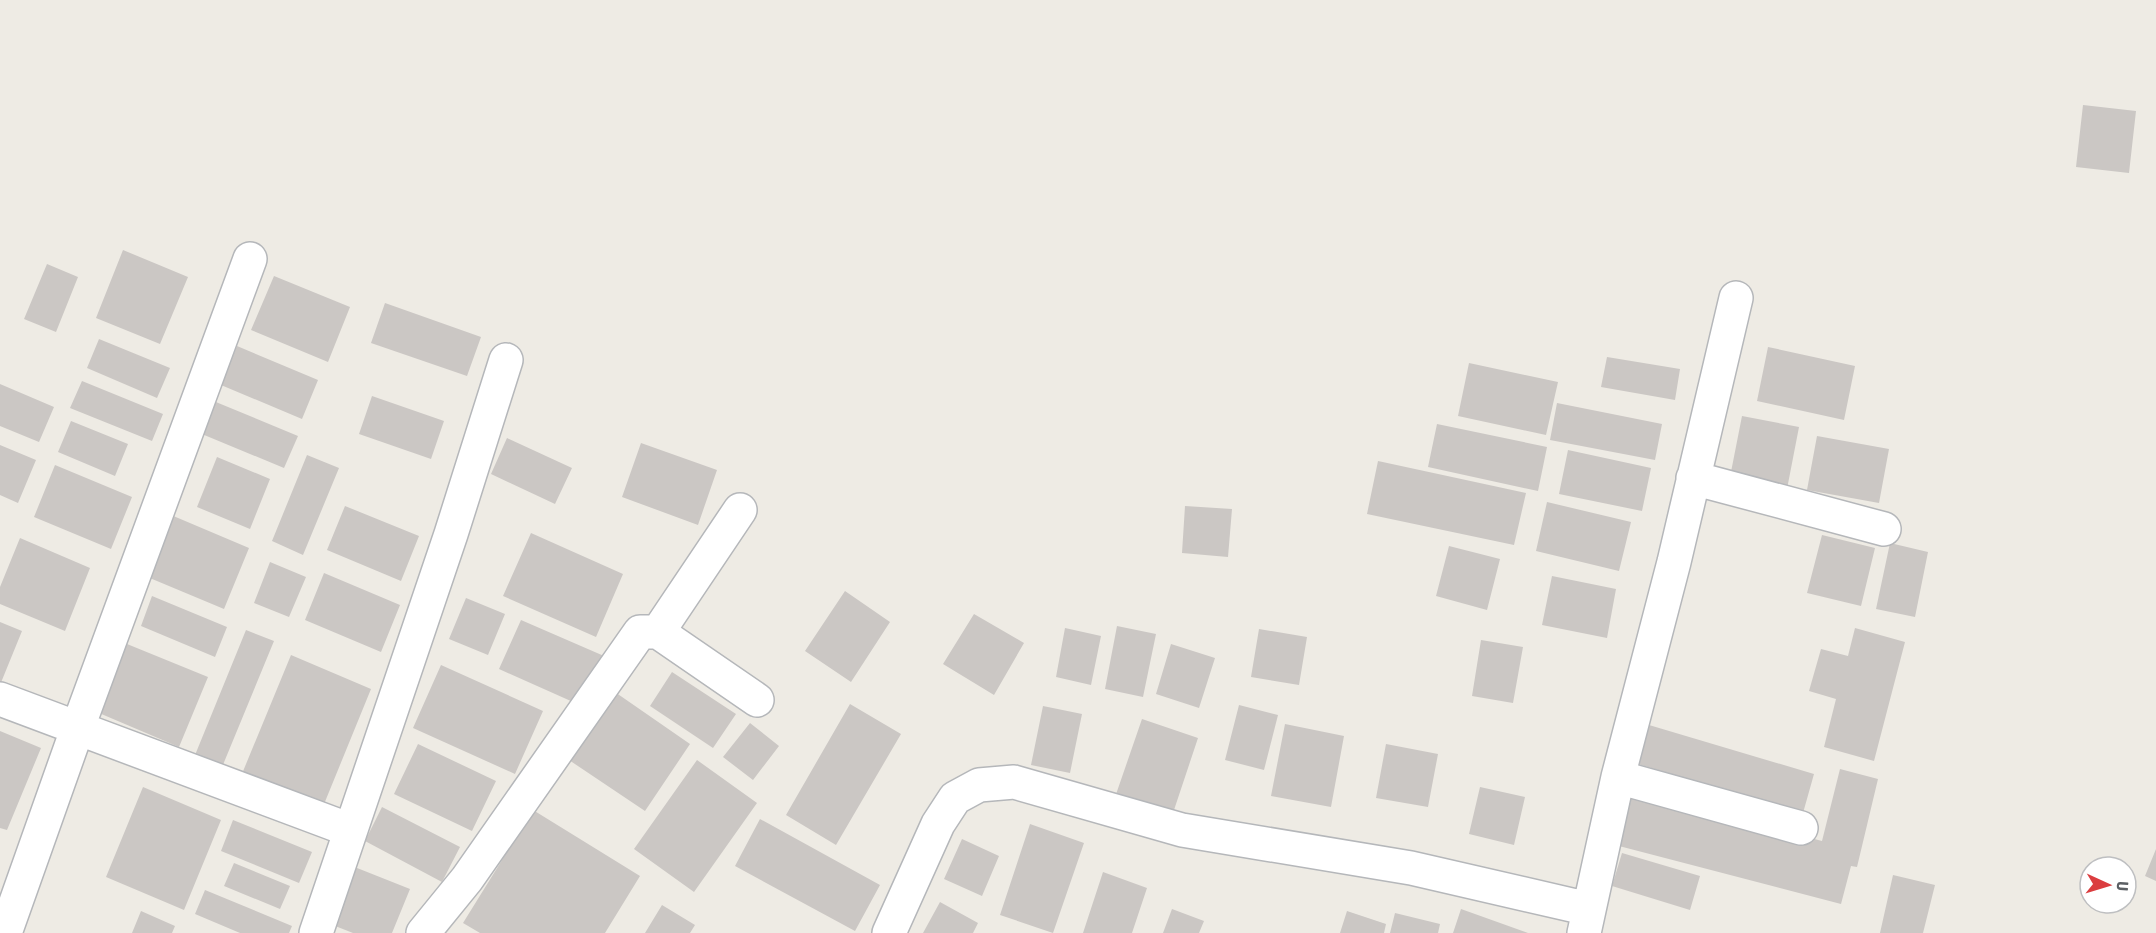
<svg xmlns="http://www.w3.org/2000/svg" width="2156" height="933" viewBox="0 0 2156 933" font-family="'Asap Condensed',sans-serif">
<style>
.building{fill:#cbc7c4}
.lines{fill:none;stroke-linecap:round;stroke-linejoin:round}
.minor-casing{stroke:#b5b7ba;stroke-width:36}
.minor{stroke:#fff;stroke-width:33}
</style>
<rect width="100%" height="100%" fill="#eeebe4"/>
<path class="building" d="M 2083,105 L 2136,111 L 2129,173 L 2076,167 Z
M 123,250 L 188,277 L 160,344 L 96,318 Z
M 47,264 L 78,277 L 56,332 L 24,319 Z
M 274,276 L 350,307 L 328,362 L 251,330 Z
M 385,303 L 481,337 L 467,376 L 371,343 Z
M 99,339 L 170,368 L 157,398 L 87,368 Z
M 237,346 L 318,380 L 302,419 L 221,385 Z
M 1768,347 L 1855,366 L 1844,420 L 1757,401 Z
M 1607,357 L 1680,369 L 1675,400 L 1601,387 Z
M 1469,363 L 1558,382 L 1546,435 L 1458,416 Z
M 82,381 L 163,414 L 152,441 L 70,408 Z
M 0,384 L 54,407 L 39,442 L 0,426 Z
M 372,396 L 444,421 L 431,459 L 359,434 Z
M 211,400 L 298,436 L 284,468 L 197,432 Z
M 1557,403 L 1662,424 L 1655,460 L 1550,440 Z
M 1742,416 L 1799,427 L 1787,489 L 1730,477 Z
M 71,421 L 128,444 L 115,476 L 58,452 Z
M 1437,424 L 1547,447 L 1538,491 L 1428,467 Z
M 1817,436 L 1889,449 L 1879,503 L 1807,490 Z
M 507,438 L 572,468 L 555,504 L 491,474 Z
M 641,443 L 717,470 L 698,525 L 622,497 Z
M 0,445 L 36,460 L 18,503 L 0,495 Z
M 1568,450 L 1651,468 L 1642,511 L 1559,494 Z
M 307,455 L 339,468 L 303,555 L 272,541 Z
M 217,457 L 270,479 L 250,529 L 197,507 Z
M 1378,461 L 1526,493 L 1514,545 L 1367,514 Z
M 55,465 L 132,497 L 111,549 L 34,517 Z
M 1547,502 L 1631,522 L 1619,571 L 1536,551 Z
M 345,506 L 419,536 L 401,581 L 327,550 Z
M 1185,506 L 1232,509 L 1228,557 L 1182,553 Z
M 171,515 L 249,548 L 224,609 L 145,576 Z
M 531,533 L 623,574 L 596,637 L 503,596 Z
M 1822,535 L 1875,548 L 1861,606 L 1807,593 Z
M 20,538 L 90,568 L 65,631 L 0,604 L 0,587 Z
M 1890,543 L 1928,552 L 1915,617 L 1876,609 Z
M 1449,546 L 1500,559 L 1487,610 L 1436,596 Z
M 270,562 L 306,577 L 289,617 L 254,603 Z
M 324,573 L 400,605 L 381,652 L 305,620 Z
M 1552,576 L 1616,589 L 1607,638 L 1542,625 Z
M 845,591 L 890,622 L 851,682 L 805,651 Z
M 152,596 L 227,627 L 215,657 L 141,626 Z
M 466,598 L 505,614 L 488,655 L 449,639 Z
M 974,614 L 1024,643 L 994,695 L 943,664 Z
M 521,620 L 604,656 L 582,706 L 499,669 Z
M 0,622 L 22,631 L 0,685 Z
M 1117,626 L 1156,634 L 1143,697 L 1105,689 Z
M 1065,628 L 1101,636 L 1091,685 L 1056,677 Z
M 1855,628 L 1905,642 L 1874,761 L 1824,747 L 1836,699 L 1809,691 L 1821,649 L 1848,656 Z
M 1259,629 L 1307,637 L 1299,685 L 1251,677 Z
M 246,630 L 274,641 L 220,772 L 193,760 Z
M 1481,640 L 1523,647 L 1513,703 L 1472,696 Z
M 127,644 L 208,677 L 179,747 L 99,713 Z
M 1171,644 L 1215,658 L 1199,708 L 1156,694 Z
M 291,655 L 371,689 L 320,814 L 239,781 Z
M 441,665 L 543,711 L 515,774 L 413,728 Z
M 672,672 L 736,714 L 713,748 L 650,706 Z
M 612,690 L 690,744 L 645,811 L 566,758 Z
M 850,704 L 901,734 L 836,845 L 786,815 Z
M 1239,705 L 1278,715 L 1264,770 L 1225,760 Z
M 1043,706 L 1082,714 L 1070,773 L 1031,765 Z
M 1142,719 L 1198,738 L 1170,822 L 1113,803 Z
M 750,723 L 779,746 L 753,780 L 723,757 Z
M 1285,724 L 1344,736 L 1331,807 L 1271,796 Z
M 1649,725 L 1814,774 L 1803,813 L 1638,764 Z
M 0,731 L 41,748 L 7,830 L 0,828 Z
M 418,744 L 496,781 L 472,831 L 394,794 Z
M 1386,744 L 1438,754 L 1428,807 L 1376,798 Z
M 697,760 L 757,803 L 694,892 L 634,849 Z
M 1840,769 L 1878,779 L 1857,867 L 1851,866 L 1841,904 L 1619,846 L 1633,792 L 1822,841 Z
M 143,787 L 221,820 L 184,910 L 106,877 Z
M 1480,787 L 1525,797 L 1514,845 L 1469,834 Z
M 382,807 L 460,847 L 442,882 L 365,841 Z
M 533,810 L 640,876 L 605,933 L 480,933 L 463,923 Z
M 760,819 L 880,885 L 855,931 L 735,866 Z
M 233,820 L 312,852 L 299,883 L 221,851 Z
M 1030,824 L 1084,843 L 1053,933 L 1000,915 Z
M 962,839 L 999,856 L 982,896 L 944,879 Z
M 2156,849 L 2156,881 L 2145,876 Z
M 1622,853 L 1700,876 L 1690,910 L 1612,886 Z
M 234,863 L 290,886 L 280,909 L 224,886 Z
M 347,864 L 410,889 L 392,933 L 353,933 L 325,922 Z
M 1103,872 L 1147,888 L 1132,933 L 1083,933 Z
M 1893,875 L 1935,885 L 1923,933 L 1880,933 Z
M 205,890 L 292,926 L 289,933 L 240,933 L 195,914 Z
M 940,902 L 978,923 L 973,933 L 923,933 Z
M 662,905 L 695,925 L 690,933 L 645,933 Z
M 1172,909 L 1204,921 L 1199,933 L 1163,933 Z
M 1461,909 L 1528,933 L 1453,933 Z
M 141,911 L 175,926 L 172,933 L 132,933 Z
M 1347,911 L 1386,924 L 1384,933 L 1340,933 Z
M 1395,913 L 1440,924 L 1438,933 L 1390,933 Z"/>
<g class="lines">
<defs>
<path id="minor" d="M 1693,478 L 1884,529
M 658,632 L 740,510
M 0,699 L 350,830
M 1618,777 L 1801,828
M 5,933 L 78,727 L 250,259
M 316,933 L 451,534 L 506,360
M 423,933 L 467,879 L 640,632 L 658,632 L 757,700
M 889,933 L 938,824 L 955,798 L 979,785 L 1014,782 L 1182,830 L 1411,868 L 1589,909
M 1584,933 L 1618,777 L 1674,562 L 1736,298"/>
</defs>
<use href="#minor" class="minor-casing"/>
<use href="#minor" class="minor"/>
</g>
<g transform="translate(2108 885) rotate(94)"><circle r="28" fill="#ffffff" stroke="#bebfc1" stroke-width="1.5"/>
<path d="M0-4.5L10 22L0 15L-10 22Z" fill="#db3d3f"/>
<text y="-9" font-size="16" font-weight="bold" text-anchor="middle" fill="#5c6064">U</text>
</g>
</svg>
